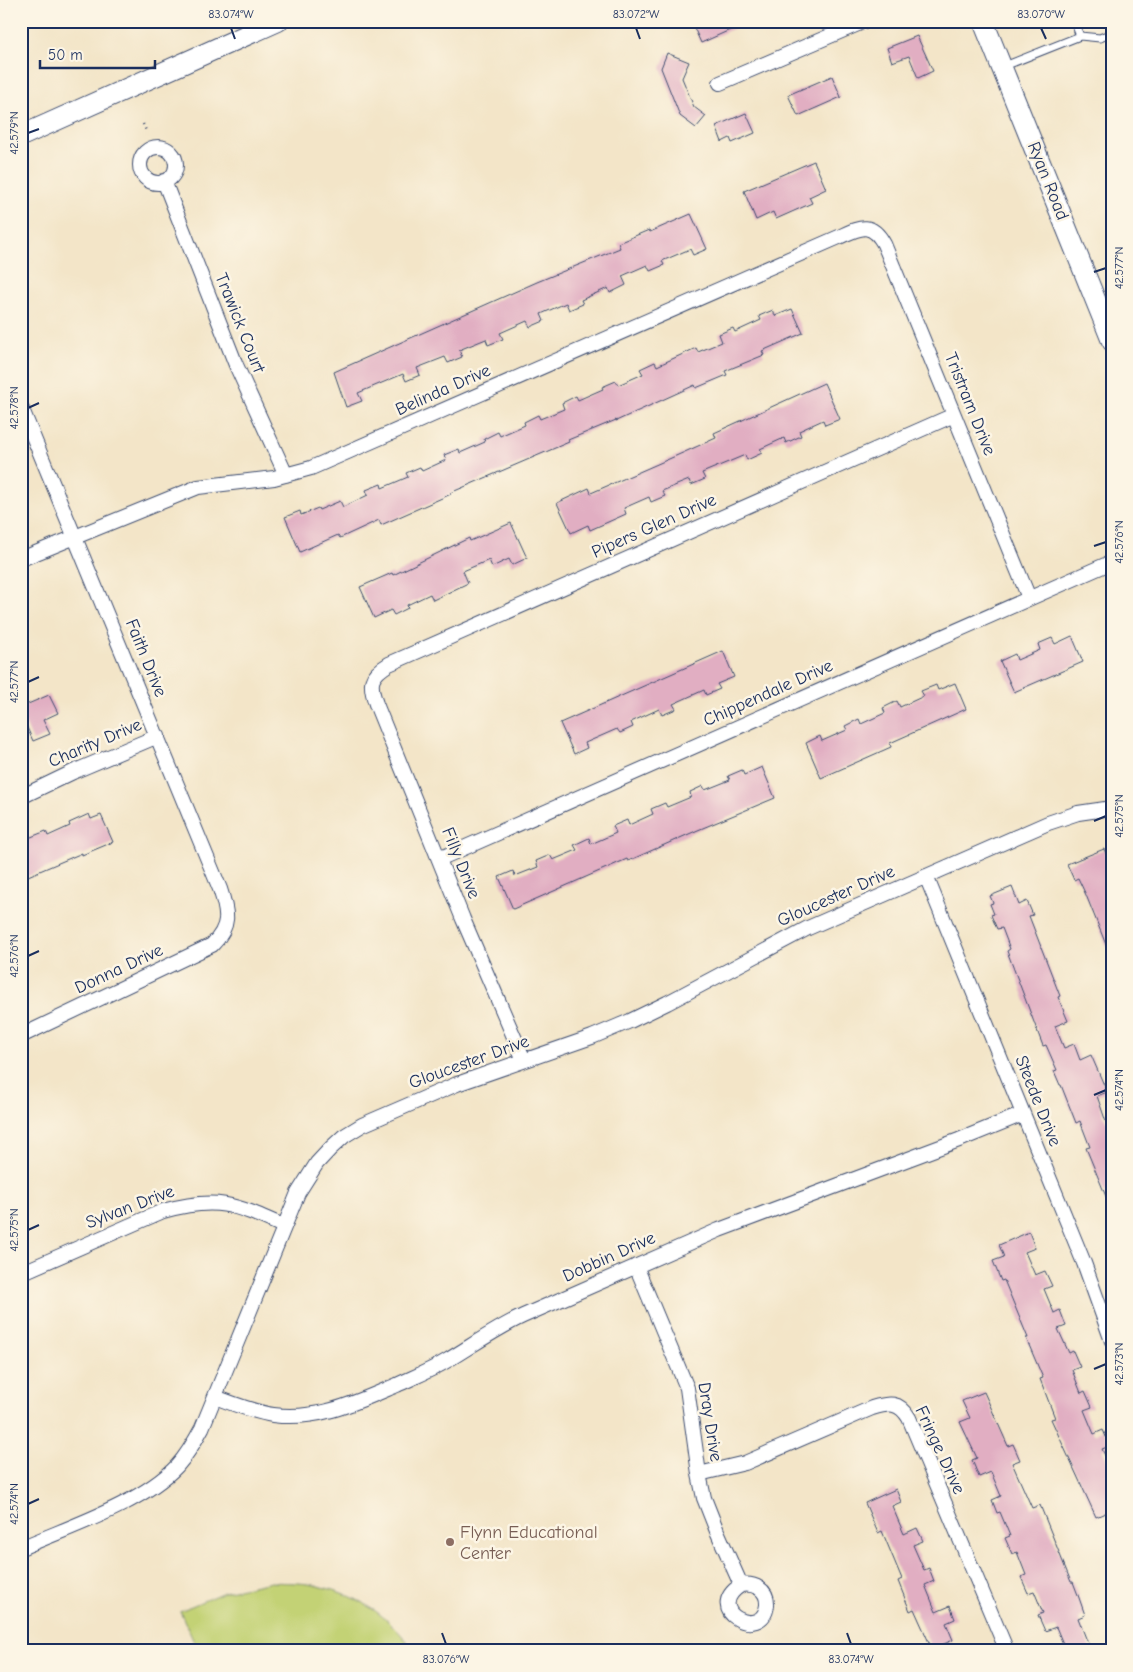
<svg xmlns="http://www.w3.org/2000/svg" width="1133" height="1672" viewBox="0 0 1133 1672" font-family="'Comic Neue',sans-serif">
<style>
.pitch{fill:#c3d275;stroke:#6f806a}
.building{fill:#e1aec2}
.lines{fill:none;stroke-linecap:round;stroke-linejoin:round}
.service-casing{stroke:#3b4a6e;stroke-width:9}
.minor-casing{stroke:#3b4a6e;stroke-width:16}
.secondary-casing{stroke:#3b4a6e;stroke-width:22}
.path{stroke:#3b4a6e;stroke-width:2.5;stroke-dasharray:1 4;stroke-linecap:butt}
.service{stroke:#fff;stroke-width:7}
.minor{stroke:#fff;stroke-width:14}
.secondary{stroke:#fff;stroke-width:20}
.ticks{fill:none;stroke:#1b2f5e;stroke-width:2}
.education-dot{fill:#8d6e63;stroke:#fcf5e5;stroke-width:2}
.labels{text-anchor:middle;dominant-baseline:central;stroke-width:5;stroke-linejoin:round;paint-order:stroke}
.street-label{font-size:18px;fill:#1b2f5e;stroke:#fcf5e5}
.education-label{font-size:18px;fill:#785e54;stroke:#fcf5e5;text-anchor:start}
.neatline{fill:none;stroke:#1b2f5e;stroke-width:2}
.ticks-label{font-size:12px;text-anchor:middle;fill:#1b2f5e}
</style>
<rect width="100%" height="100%" fill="#fcf5e5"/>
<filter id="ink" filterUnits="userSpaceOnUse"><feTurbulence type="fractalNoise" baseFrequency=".02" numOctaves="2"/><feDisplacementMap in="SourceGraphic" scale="10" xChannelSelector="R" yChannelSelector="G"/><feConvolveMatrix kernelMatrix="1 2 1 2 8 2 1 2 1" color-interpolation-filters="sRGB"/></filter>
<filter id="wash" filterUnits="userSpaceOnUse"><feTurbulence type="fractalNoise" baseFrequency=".0096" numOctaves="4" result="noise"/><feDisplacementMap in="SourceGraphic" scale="20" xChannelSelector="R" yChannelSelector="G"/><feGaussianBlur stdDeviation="1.12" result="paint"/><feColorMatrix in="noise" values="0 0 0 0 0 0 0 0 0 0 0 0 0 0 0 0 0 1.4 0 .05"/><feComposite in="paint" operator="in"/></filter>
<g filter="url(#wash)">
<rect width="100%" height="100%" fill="#f3e5c8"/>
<path class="pitch" d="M 271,1582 C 284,1583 300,1582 313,1585 C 356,1593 389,1615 414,1651 L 198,1651 L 180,1611 L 224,1592 Z"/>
<g id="blocks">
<path class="building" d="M 691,21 L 750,21 L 701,43 Z
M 917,36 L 933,71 L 918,78 L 909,56 L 892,62 L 887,48 Z
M 667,53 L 689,62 L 682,78 L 694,107 L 706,116 L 696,128 L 680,116 L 661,68 Z
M 832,76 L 841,97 L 798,116 L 788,95 Z
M 746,113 L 755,133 L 732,143 L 730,138 L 722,142 L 716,126 Z
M 814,161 L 826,189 L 809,197 L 812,203 L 776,219 L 773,212 L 756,220 L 744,191 Z
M 691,214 L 707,249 L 693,255 L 690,249 L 662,261 L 664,265 L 650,271 L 647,265 L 622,276 L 626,285 L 610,293 L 608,288 L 581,300 L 583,304 L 569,310 L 566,303 L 541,314 L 544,321 L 530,327 L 527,321 L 500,333 L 503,339 L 488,345 L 486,339 L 459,350 L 462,357 L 448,363 L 445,357 L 417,368 L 420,375 L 406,381 L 403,374 L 358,393 L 362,401 L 346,407 L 334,372 L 537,282 L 620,248 L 618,243 L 649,230 L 650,232 Z
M 792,309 L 803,333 L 762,351 L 764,355 L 725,371 L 727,375 L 696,388 L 695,385 L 616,421 L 616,420 L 568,440 L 569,442 L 450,493 L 451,494 L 381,525 L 379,520 L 340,538 L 338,535 L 300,552 L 285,517 L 300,511 L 301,515 L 318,508 L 319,510 L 340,501 L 343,507 L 368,495 L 366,490 L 381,484 L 382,488 L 408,477 L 406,473 L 420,467 L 422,471 L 446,460 L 444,455 L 459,449 L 460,453 L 485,442 L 484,439 L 498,432 L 500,436 L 525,425 L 524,422 L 538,415 L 540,419 L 564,409 L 562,403 L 576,396 L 578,400 L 603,389 L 602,387 L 616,381 L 618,385 L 643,374 L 640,369 L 655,362 L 657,366 L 696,348 L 698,352 L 722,342 L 719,334 L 733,328 L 735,332 L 761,320 L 759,316 L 773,310 L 775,316 Z
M 824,383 L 840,419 L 825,425 L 823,420 L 799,431 L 801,436 L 786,443 L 784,438 L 760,449 L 762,453 L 747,460 L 745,455 L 702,473 L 705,479 L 691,485 L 689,480 L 662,491 L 665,496 L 651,502 L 649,497 L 624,508 L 626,514 L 590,530 L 588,525 L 571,533 L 557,503 L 589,488 L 591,493 L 678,455 L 716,438 L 714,433 Z
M 511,523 L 527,558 L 512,565 L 509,559 L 492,567 L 489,560 L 463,571 L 468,583 L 433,600 L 430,594 L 407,605 L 408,608 L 394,615 L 391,610 L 374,618 L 360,587 L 392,573 L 393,575 L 469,538 L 470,541 Z
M 1072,636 L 1083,662 L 1014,692 L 1000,661 L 1015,654 L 1017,660 L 1040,650 L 1038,644 L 1052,638 L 1055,644 Z
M 723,651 L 734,677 L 717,684 L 720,689 L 706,695 L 704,690 L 673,704 L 676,709 L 662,715 L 659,709 L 631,722 L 633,727 L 620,733 L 617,729 L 585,743 L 587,748 L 574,754 L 560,723 Z
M 955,683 L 966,709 L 890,743 L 891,747 L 821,778 L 806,743 L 820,736 L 822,741 L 847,730 L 845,726 L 859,719 L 861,724 L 885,713 L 883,708 L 897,701 L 900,707 L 924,696 L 921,691 L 936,685 L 938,690 Z
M 49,695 L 58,713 L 43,720 L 50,734 L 33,741 L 21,714 L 21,707 Z
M 762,767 L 775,798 L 698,830 L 628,861 L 627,859 L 513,909 L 499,877 L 513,871 L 515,876 L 538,867 L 536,861 L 550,855 L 553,860 L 577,850 L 574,845 L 589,838 L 591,844 L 616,833 L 613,826 L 627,820 L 629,825 L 653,814 L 651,809 L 665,803 L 667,807 L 691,797 L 690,792 L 703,786 L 705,790 L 730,780 L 728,776 L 742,770 L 744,775 Z
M 89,814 L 91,819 L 101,815 L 113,842 L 82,855 L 82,853 L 21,879 L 21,841 L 46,831 L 48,836 L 70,826 L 69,823 Z
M 1104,849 L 1111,866 L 1108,867 L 1112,876 L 1111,957 L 1086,895 L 1078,878 L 1074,880 L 1067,864 Z
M 1012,887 L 1019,905 L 1027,901 L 1033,915 L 1029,916 L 1060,996 L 1058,997 L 1068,1021 L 1055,1026 L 1064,1048 L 1074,1044 L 1080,1060 L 1091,1055 L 1107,1092 L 1097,1096 L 1106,1122 L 1112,1120 L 1112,1211 L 1086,1148 L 1090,1147 L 1080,1121 L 1076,1123 L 1061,1085 L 1060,1085 L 1054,1071 L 1057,1070 L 1046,1045 L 1043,1046 L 1029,1009 L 1007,951 L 1010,949 L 1002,928 L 997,929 L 991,915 L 994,914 L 990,904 L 993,903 L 990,896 Z
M 1029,1232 L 1035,1248 L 1025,1252 L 1035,1275 L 1045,1271 L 1052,1286 L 1044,1289 L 1054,1313 L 1060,1310 L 1066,1326 L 1058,1329 L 1069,1353 L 1073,1351 L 1080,1367 L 1072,1370 L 1081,1393 L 1085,1391 L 1092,1407 L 1084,1410 L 1094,1434 L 1103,1430 L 1110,1446 L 1102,1449 L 1112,1471 L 1112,1510 L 1096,1517 L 1051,1419 L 1055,1418 L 1040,1379 L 1043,1378 L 1026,1338 L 1028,1338 L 1004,1280 L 1001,1281 L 993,1261 L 1004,1257 L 999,1245 Z
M 984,1392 L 1008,1446 L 1013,1444 L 1020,1460 L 1012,1463 L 1032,1508 L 1040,1505 L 1071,1582 L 1073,1582 L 1078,1595 L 1085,1615 L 1078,1618 L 1091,1651 L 1066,1651 L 1056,1627 L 1045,1631 L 1038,1615 L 1043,1613 L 1034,1591 L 1028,1593 L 1021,1577 L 1026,1575 L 1017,1552 L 1012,1554 L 1005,1538 L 1010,1536 L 1000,1512 L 997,1513 L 992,1500 L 1001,1496 L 991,1472 L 979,1477 L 972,1460 L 977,1458 L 960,1422 L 970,1418 L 962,1401 Z
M 896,1489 L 901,1502 L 892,1506 L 904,1534 L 917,1528 L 923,1541 L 913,1545 L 924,1570 L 929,1568 L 934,1581 L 925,1585 L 936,1612 L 950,1606 L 955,1619 L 946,1623 L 953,1640 L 932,1649 L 914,1609 L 910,1611 L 898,1581 L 902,1579 L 882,1531 L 878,1533 L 865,1503 Z"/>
</g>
</g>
<g filter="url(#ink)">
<use href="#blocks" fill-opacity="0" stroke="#3b4a6e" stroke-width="1"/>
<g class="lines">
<defs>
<path id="service" d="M 1074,21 L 1080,36 L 1100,38 L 1112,33
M 1002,67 L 1080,36"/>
<path id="minor" d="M 720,83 L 865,21
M140 165a18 18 0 1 1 36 0a18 18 0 1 1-36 0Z
M 164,181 L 236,365 L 286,475
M 21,407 L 220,889 C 228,913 231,926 212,945 L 21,1036
M 21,559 L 198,487 L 274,478 L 311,468 L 839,237 C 859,228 871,220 884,244 L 1029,598
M 21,797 L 73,772 L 158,736
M 439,859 L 1112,562
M 926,876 L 1084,1263 L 1112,1341
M 524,1060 L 463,919 L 376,704 C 369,684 369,676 389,664 L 954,415
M 636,1266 L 687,1388 L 699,1474 L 704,1498 L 717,1531 L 741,1585 C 701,1611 763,1642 767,1605 C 768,1589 754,1583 741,1585
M 21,1273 L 163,1211 C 217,1196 234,1204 283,1226
M 215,1397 C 234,1404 253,1412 273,1415 C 318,1421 357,1402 397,1385 C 414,1377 432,1370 448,1360 C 473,1345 497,1328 523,1316 L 719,1230 L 959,1140 L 1023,1114
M 699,1474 L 745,1463 L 872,1408 C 889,1403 899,1401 909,1418 L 1007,1651
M 21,1548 C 69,1527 141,1504 177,1466 C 187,1455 195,1441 202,1428 L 298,1193 L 317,1163 L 331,1148 L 344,1136 L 362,1125 L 457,1084 L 592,1037 L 630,1021 L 667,1003 L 808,928 L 1048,823 L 1078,813 L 1112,808"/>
<path id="secondary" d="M 983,21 L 1112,341
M 21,136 L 278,21"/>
</defs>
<use href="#service" class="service-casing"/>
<use href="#minor" class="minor-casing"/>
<use href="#secondary" class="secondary-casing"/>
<path class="path" d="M 143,124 L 147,133"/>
<use href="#service" class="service"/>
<use href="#minor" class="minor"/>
<use href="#secondary" class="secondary"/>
</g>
</g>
<path class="ticks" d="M 231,28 L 235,39M 636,28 L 640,39M 1041,28 L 1046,39M 28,133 L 39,129M 1094,272 L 1106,268M 28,408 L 39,403M 1094,546 L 1106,542M 28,682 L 39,677M 1094,821 L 1106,816M 28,956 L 39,951M 1094,1095 L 1106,1090M 28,1230 L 39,1225M 1094,1369 L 1106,1364M 28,1504 L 39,1499M 442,1633 L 446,1644M 847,1633 L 851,1644"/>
<circle class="education-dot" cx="450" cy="1542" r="5"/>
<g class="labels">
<g class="street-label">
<text transform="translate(1048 181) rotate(68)">Ryan Road</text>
<text transform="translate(240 323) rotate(68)">Trawick Court</text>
<text transform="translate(443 390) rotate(-24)">Belinda Drive</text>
<text transform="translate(970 404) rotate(68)">Tristram Drive</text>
<text transform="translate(654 526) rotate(-24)">Pipers Glen Drive</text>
<text transform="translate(146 658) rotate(68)">Faith Drive</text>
<text transform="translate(768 693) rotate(-24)">Chippendale Drive</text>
<text transform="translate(95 743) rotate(-23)">Charity Drive</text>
<text transform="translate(461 863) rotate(68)">Filly Drive</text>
<text transform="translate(836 896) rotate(-24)">Gloucester Drive</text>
<text transform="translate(119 969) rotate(-25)">Donna Drive</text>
<text transform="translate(469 1062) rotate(-20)">Gloucester Drive</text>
<text transform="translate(1038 1101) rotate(68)">Steede Drive</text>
<text transform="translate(130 1207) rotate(-21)">Sylvan Drive</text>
<text transform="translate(609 1257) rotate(-24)">Dobbin Drive</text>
<text transform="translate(710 1422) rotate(81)">Dray Drive</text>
<text transform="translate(940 1450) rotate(65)">Fringe Drive</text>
</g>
<g class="education-label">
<text x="460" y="1532">Flynn Educational<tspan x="460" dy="21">Center</tspan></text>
</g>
</g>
<rect width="1133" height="1672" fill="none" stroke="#fcf5e5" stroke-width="55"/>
<path d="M40 60v8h115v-8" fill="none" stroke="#1b2f5e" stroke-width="2.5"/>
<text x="48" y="60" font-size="15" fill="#1b2f5e" stroke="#fcf5e5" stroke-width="4" paint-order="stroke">50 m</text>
<rect x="28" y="28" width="1078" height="1616" class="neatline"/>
<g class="ticks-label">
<text x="231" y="18">83.074°W</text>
<text x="636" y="18">83.072°W</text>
<text x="1041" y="18">83.070°W</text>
<text transform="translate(14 133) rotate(-90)" y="4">42.579°N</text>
<text transform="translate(1119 268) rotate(-90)" y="4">42.577°N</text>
<text transform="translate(14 408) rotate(-90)" y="4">42.578°N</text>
<text transform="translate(1119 542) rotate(-90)" y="4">42.576°N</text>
<text transform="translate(14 682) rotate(-90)" y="4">42.577°N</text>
<text transform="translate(1119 816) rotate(-90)" y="4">42.575°N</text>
<text transform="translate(14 956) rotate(-90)" y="4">42.576°N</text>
<text transform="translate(1119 1090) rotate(-90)" y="4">42.574°N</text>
<text transform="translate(14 1230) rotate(-90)" y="4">42.575°N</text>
<text transform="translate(1119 1364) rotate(-90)" y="4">42.573°N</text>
<text transform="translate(14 1504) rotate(-90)" y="4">42.574°N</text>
<text x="446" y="1663">83.076°W</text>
<text x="851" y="1663">83.074°W</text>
</g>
</svg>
